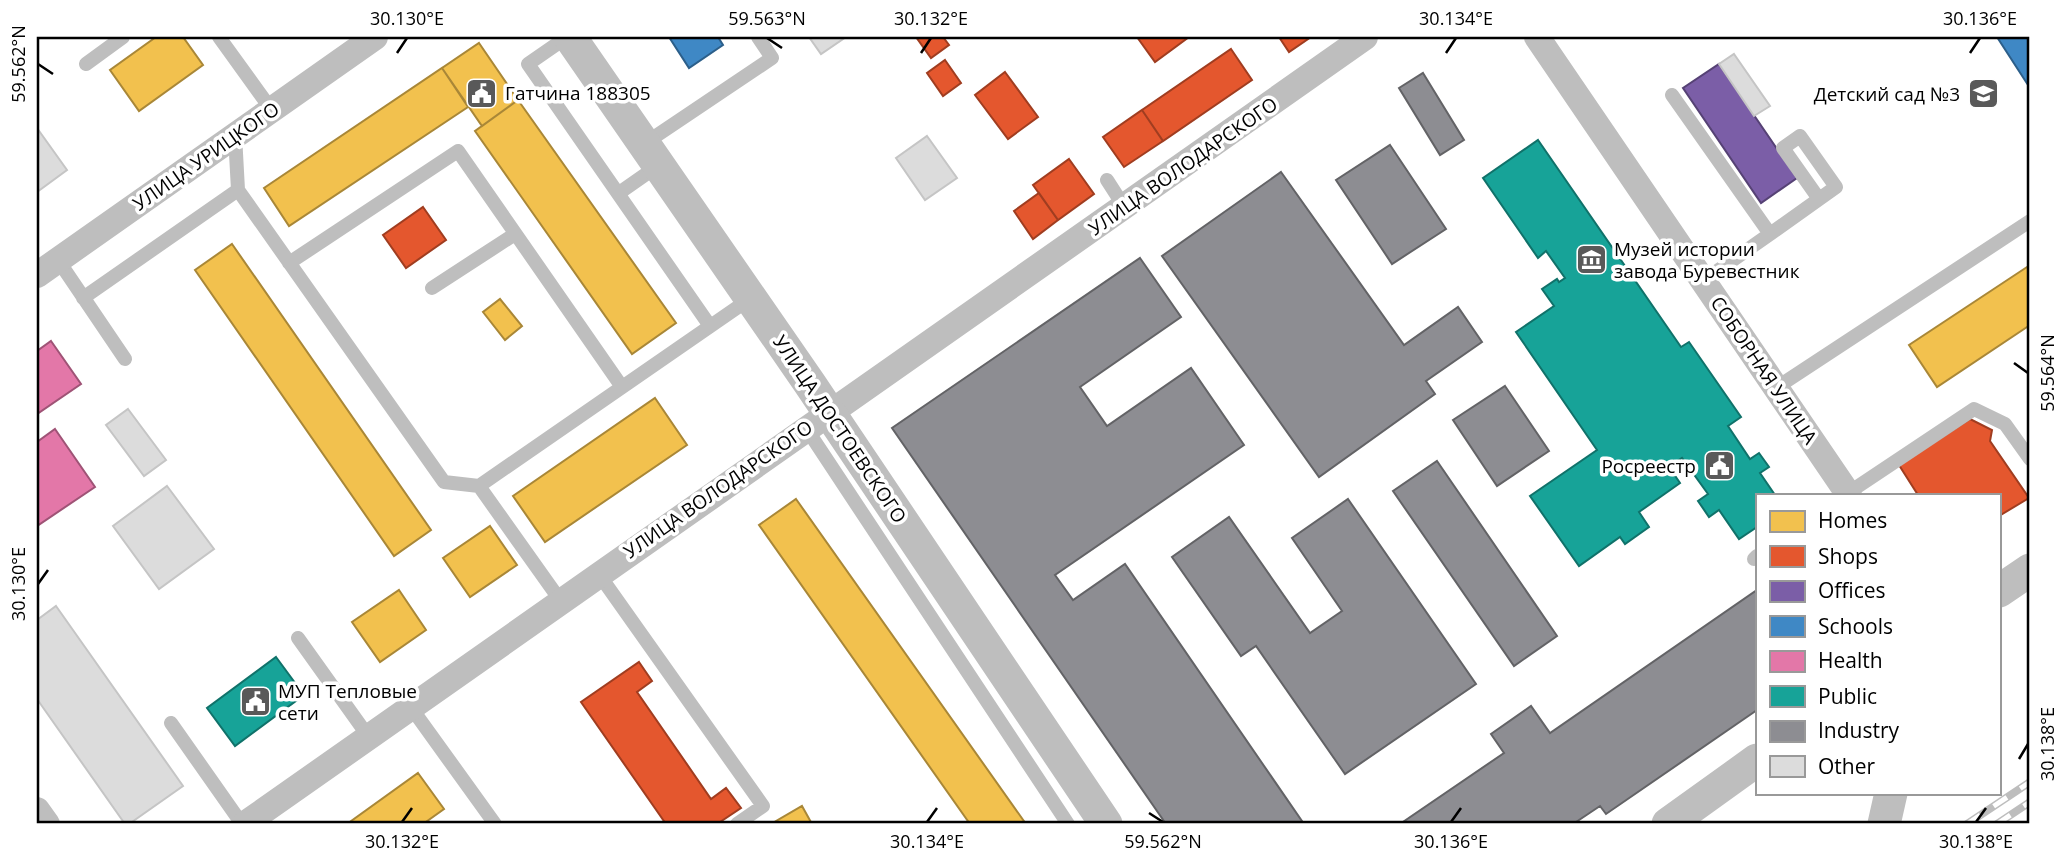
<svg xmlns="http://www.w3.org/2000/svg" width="2067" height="861" viewBox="0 0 2067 861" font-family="'Open Sans',sans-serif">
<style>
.homes{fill:#f2c14e;stroke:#a98737;stroke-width:2}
.shops{fill:#e4572e;stroke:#a03d20;stroke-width:2}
.offices{fill:#7b5ea7;stroke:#564275;stroke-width:2}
.schools{fill:#3f88c5;stroke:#2c5f8a;stroke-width:2}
.health{fill:#e377a8;stroke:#9f5376;stroke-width:2}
.public{fill:#17a398;stroke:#10726a;stroke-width:2}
.industry{fill:#8d8d92;stroke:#636366;stroke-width:2}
.building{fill:#dcdcdc;stroke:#c5c5c5;stroke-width:2}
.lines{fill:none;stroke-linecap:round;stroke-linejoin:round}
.service{stroke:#bebebe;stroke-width:14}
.minor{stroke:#bebebe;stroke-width:26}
.tertiary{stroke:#bebebe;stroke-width:33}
.rail-casing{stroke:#bdbdbd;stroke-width:8}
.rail{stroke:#fff;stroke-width:5;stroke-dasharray:16;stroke-linecap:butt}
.ticks{fill:none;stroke:#000;stroke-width:2.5}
.labels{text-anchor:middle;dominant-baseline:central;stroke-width:7;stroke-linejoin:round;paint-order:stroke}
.poi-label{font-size:19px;fill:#000;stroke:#fff;text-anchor:start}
.street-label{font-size:19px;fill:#000;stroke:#fff}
.neatline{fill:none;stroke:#000;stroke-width:2.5}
.ticks-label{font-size:18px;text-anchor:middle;fill:#000}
</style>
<rect width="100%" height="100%" fill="#fff"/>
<path class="homes" d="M 156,37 L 183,37 L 203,65 L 139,111 L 110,70 Z
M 479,43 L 518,100 L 482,126 L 442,68 Z
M 442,68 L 468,107 L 289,226 L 264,188 Z
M 518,100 L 676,323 L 632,354 L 475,131 Z
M 232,244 L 431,530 L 394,556 L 195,270 Z
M 2030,265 L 2030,325 L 1937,387 L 1909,345 Z
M 500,299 L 522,326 L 505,340 L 483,312 Z
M 655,398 L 687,445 L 545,542 L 513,496 Z
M 796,499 L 1026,824 L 970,824 L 759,525 Z
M 490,526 L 517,565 L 470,597 L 443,558 Z
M 399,590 L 426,630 L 380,662 L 352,622 Z
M 418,773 L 444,809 L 423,824 L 347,824 Z
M 802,806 L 812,824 L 771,824 Z"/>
<path class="shops" d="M 916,37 L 943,37 L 949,45 L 931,58 Z
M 1137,37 L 1189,37 L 1155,62 Z
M 1279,37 L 1311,37 L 1289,52 Z
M 1231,49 L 1252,80 L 1163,141 L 1142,110 Z
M 945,60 L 961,83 L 943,96 L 927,73 Z
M 1005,72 L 1038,117 L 1008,139 L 975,95 Z
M 1142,110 L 1163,141 L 1124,167 L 1103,137 Z
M 1069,159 L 1094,194 L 1058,220 L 1033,185 Z
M 1039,193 L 1058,220 L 1033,239 L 1014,211 Z
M 423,207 L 446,240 L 406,268 L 383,235 Z
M 1970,419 L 1992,430 L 1990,441 L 2029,498 L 1999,516 L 1999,495 L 1918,495 L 1899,465 Z
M 639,662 L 652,681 L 637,692 L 711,799 L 726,788 L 741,808 L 717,824 L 666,824 L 581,702 Z"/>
<path class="offices" d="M 1719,64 L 1797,178 L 1761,203 L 1683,88 Z"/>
<path class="schools" d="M 669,37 L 718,37 L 723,45 L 689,68 Z
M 1997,37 L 2030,37 L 2030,83 L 2028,85 Z"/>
<path class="health" d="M 51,341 L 81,384 L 37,414 L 37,351 Z
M 55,429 L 95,487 L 37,526 L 37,442 Z"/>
<path class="public" d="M 1538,140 L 1681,347 L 1689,342 L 1741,417 L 1728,426 L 1750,459 L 1759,453 L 1769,467 L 1760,473 L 1775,495 L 1757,495 L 1757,527 L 1739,539 L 1719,510 L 1709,517 L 1698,501 L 1708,494 L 1682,458 L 1669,467 L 1680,483 L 1639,512 L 1649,527 L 1625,544 L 1620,537 L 1579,566 L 1530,496 L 1597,450 L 1516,332 L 1554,306 L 1542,289 L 1557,279 L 1559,282 L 1565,278 L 1546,251 L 1538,258 L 1483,178 Z
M 276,657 L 304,695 L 235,746 L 207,708 Z"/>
<path class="industry" d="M 1423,73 L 1464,140 L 1440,155 L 1399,88 Z
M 1390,145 L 1446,229 L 1392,264 L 1336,180 Z
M 1281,172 L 1404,345 L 1458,307 L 1482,342 L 1426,381 L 1435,394 L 1319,477 L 1162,256 Z
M 1140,258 L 1181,317 L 1080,387 L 1107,426 L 1191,368 L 1244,445 L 1055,575 L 1073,600 L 1125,564 L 1304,824 L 1166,824 L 892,428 Z
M 1505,386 L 1549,451 L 1497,486 L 1453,420 Z
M 1437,461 L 1557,636 L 1514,666 L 1393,491 Z
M 1348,499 L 1476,684 L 1345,774 L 1256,646 L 1241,656 L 1172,557 L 1229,517 L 1310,633 L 1342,611 L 1292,538 Z
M 1757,590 L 1757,710 L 1606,814 L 1600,806 L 1573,824 L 1400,824 L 1504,753 L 1491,734 L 1531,706 L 1550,733 Z"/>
<path class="building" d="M 809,37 L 846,37 L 821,54 Z
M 1734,54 L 1770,106 L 1754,116 L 1719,64 Z
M 37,128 L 67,170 L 37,192 Z
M 927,136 L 957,178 L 925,200 L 896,158 Z
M 128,409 L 166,460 L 144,476 L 106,425 Z
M 167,486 L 214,549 L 159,589 L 113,526 Z
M 56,606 L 183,786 L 129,824 L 125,824 L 37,699 L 37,620 Z"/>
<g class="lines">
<path class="service" d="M 219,37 L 271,109
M 567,37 L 528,64 L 710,326
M 86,64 L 123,37
M 1672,95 L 1770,234 L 1703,281
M 235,135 L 238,190 L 444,482 L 479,486 L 560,600
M 644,144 L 772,58 L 758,37
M 1107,180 L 1125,208
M 619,193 L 659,165
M 1770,234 L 1836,187 L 1800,136 L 1783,148 L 1819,199
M 58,260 L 125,359
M 289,263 L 458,151 L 622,387
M 432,288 L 515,234
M 83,298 L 238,190
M 1776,388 L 2030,221
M 806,428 L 1068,824
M 479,486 L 751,298
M 1845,495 L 1974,409 L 2005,424 L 2030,459
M 1754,559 L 1757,556
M 598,573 L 763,806 L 737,824
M 298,638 L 368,736
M 410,706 L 495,824
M 171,723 L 242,824"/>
<path class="minor" d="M 1537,37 L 1849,495
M 37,275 L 375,37
M 37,810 L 47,824
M 245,824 L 1365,37"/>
<path class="tertiary" d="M 570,37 L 810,384 L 1106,824
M 1999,591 L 2030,570
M 1668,824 L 1757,760
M 1884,824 L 1891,793"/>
<defs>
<path id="rail" d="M 1967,824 L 2030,782
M 1997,824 L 2030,802"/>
</defs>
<use href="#rail" class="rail-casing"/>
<use href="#rail" class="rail"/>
</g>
<path class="ticks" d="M 767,38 L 782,48M 397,53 L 407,38M 921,53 L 931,38M 1446,53 L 1456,38M 1970,53 L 1980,38M 38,64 L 53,74M 2014,363 L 2028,373M 38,584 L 48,570M 2019,759 L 2028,744M 1149,813 L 1163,822M 402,822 L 412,808M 927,822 L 937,808M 1451,822 L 1461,808M 1976,822 L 1986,808"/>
<defs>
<symbol id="civic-square" viewBox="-11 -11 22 22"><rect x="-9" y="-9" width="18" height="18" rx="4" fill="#595959" stroke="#fff"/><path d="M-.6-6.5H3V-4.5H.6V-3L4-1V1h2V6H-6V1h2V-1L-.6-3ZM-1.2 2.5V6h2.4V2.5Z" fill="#fff"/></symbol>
<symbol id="school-square" viewBox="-11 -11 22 22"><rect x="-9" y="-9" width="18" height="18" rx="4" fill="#595959" stroke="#fff"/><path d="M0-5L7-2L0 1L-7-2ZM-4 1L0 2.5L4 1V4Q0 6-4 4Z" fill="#fff"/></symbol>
<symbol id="museum-square" viewBox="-11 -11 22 22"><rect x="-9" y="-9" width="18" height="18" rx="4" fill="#595959" stroke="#fff"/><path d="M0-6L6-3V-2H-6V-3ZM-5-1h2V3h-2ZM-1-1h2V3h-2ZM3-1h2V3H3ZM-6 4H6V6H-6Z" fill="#fff"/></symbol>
</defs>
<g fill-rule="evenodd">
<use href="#civic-square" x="464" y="76" width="35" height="35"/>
<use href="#school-square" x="1966" y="76" width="35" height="35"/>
<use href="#museum-square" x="1574" y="242" width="35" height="35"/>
<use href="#civic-square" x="1702" y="448" width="35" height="35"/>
<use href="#civic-square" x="238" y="684" width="35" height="35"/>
</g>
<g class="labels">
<g class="poi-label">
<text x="505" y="93">Гатчина 188305</text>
<text x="1960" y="94" text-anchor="end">Детский сад №3</text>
<text x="1614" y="249">Музей истории<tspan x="1614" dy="22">завода Буревестник</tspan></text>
<text x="1696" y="466" text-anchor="end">Росреестр</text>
<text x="278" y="691">МУП Тепловые<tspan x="278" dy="22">сети</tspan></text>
</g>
<g class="street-label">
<text transform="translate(206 156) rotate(-35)">УЛИЦА УРИЦКОГО</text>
<text transform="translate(1183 166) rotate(-35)">УЛИЦА ВОЛОДАРСКОГО</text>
<text transform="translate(1764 370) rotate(56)">СОБОРНАЯ УЛИЦА</text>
<text transform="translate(840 429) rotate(56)">УЛИЦА ДОСТОЕВСКОГО</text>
<text transform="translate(718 489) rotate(-35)">УЛИЦА ВОЛОДАРСКОГО</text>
</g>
</g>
<rect width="2067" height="861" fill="none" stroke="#ffffff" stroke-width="77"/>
<rect x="1756" y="494" width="245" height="301" fill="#ffffff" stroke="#999999" stroke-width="2"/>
<rect x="1770" y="511" width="35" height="21" fill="#f2c14e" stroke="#999999" stroke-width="2"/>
<text x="1818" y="528" font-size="21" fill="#000000">Homes</text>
<rect x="1770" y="546" width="35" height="21" fill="#e4572e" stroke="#999999" stroke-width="2"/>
<text x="1818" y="564" font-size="21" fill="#000000">Shops</text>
<rect x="1770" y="581" width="35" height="21" fill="#7b5ea7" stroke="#999999" stroke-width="2"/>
<text x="1818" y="598" font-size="21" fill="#000000">Offices</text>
<rect x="1770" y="616" width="35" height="21" fill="#3f88c5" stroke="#999999" stroke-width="2"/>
<text x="1818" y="634" font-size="21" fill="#000000">Schools</text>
<rect x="1770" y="651" width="35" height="21" fill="#e377a8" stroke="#999999" stroke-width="2"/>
<text x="1818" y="668" font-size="21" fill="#000000">Health</text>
<rect x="1770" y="686" width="35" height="21" fill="#17a398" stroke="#999999" stroke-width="2"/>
<text x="1818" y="704" font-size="21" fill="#000000">Public</text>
<rect x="1770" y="721" width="35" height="21" fill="#8d8d92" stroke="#999999" stroke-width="2"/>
<text x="1818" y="738" font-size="21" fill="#000000">Industry</text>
<rect x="1770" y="756" width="35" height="21" fill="#dcdcdc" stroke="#999999" stroke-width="2"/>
<text x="1818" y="774" font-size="21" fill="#000000">Other</text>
<rect x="38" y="38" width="1990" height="784" class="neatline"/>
<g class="ticks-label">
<text x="407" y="25">30.130°E</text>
<text x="767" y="25">59.563°N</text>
<text x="931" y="25">30.132°E</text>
<text x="1456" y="25">30.134°E</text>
<text x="1980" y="25">30.136°E</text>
<text transform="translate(19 64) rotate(-90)" y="6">59.562°N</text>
<text transform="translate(2048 373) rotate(-90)" y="6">59.564°N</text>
<text transform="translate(19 584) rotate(-90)" y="6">30.130°E</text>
<text transform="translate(2048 744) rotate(-90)" y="6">30.138°E</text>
<text x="402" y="848">30.132°E</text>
<text x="927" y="848">30.134°E</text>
<text x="1163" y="848">59.562°N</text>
<text x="1451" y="848">30.136°E</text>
<text x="1976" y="848">30.138°E</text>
</g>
</svg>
